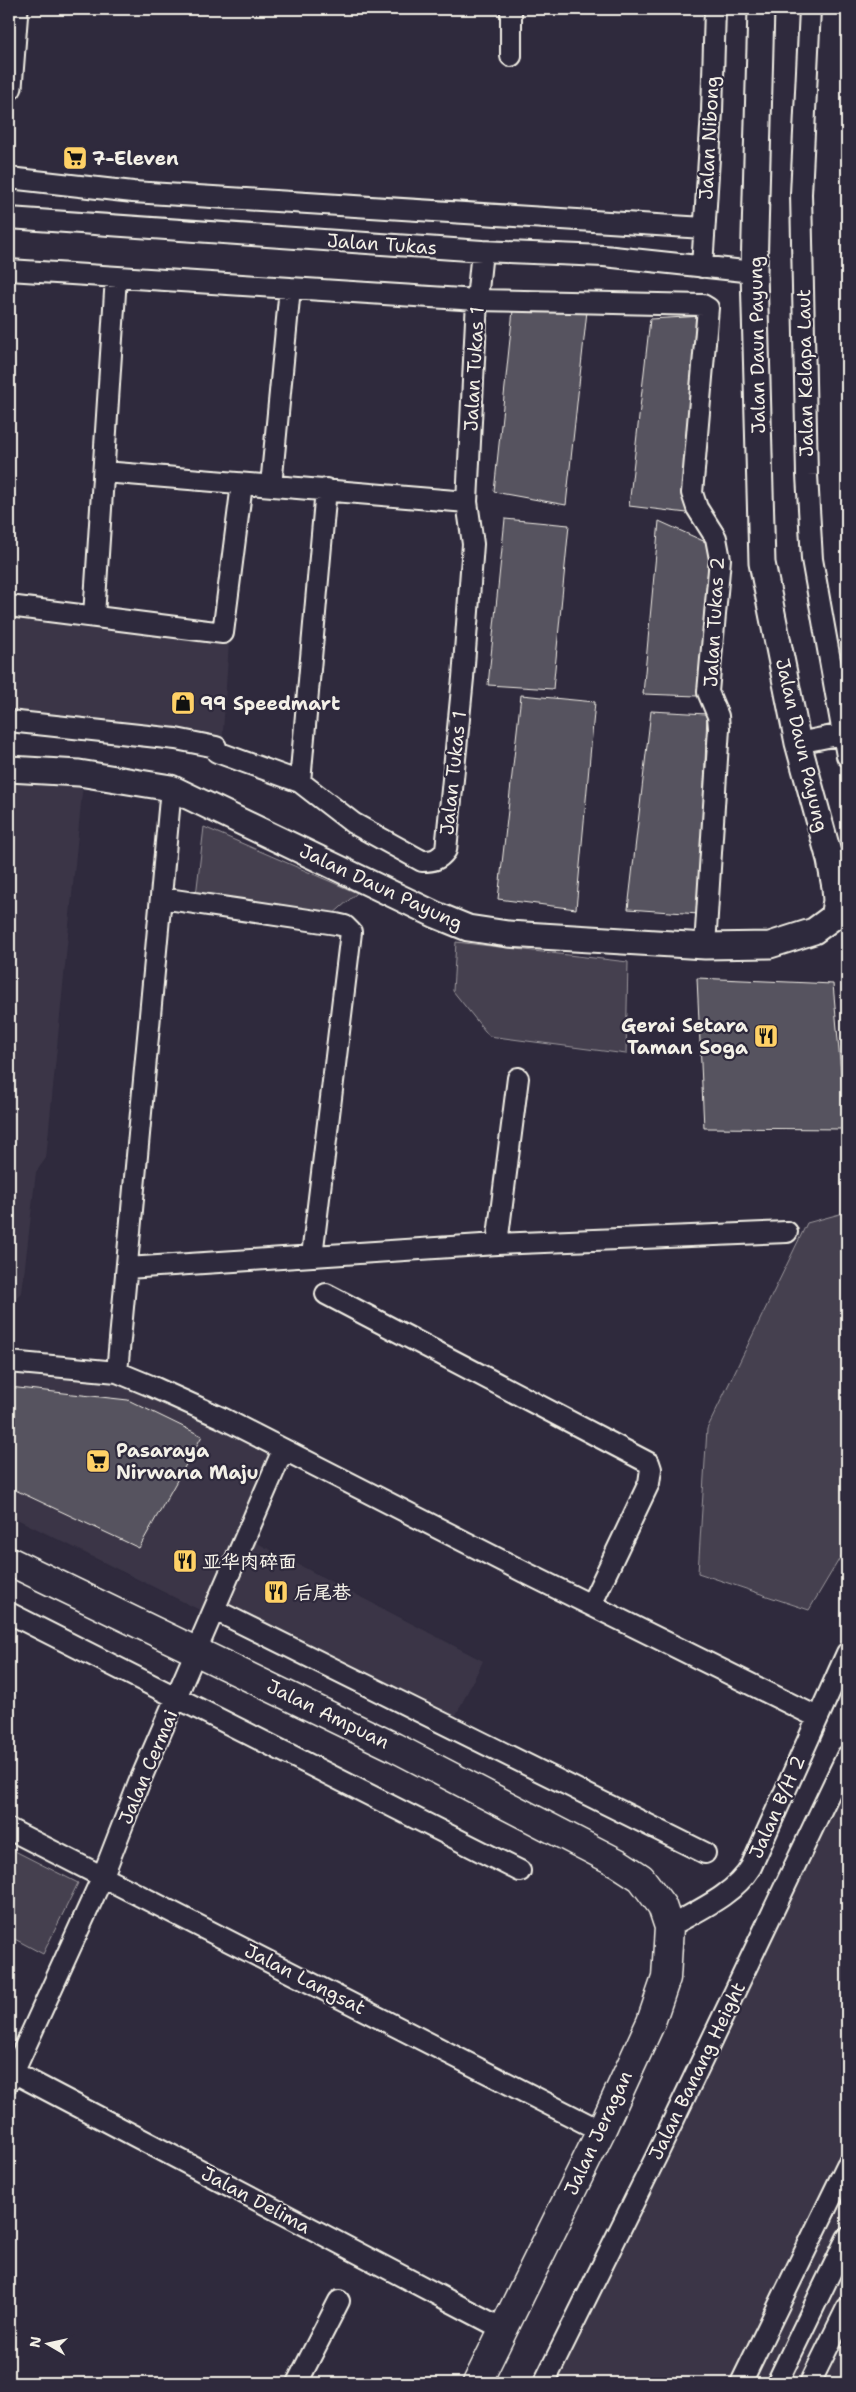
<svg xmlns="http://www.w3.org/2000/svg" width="856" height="2392" viewBox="0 0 856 2392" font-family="'Shantell Sans','LXGW WenKai TC',sans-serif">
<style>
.built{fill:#3b3647}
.green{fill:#454050;stroke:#9c989c}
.building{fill:#56525f;stroke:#f4f1e8}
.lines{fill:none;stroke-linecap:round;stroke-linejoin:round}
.minor-casing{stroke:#f4f1e8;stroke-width:24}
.tertiary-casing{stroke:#f4f1e8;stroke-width:29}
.primary-casing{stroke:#f4f1e8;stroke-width:31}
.minor{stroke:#2f2a3d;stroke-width:20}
.tertiary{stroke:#2f2a3d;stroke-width:25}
.primary{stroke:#2f2a3d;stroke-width:28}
.labels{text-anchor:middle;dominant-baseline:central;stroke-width:4.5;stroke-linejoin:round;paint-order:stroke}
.street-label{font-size:19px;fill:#f4f1e8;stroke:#2f2a3d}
.poi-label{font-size:19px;font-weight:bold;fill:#f4f1e8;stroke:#2f2a3d;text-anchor:start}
</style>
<rect width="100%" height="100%" fill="#2f2a3d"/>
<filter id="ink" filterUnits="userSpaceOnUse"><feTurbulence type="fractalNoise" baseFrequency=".02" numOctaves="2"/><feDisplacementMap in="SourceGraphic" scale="10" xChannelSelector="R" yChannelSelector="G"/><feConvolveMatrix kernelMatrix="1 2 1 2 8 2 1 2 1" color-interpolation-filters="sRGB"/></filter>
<g filter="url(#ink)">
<path class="built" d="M 9,598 L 230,627 L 222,746 L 9,728 Z
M 9,759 L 85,763 L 46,1158 L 36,1172 L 22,1292 L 9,1304 Z
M 9,1369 L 115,1380 L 275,1453 L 240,1534 L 483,1661 L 447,1733 L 9,1515 Z
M 847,1732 L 847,2383 L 533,2383 Z"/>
<path class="green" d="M 204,827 L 357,893 L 332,915 L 196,896 Z
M 456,942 L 628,962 L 626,1054 L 489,1036 L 453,991 Z
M 847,1212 L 847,1546 L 809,1610 L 698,1573 L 707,1429 L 807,1223 Z
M 9,1848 L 78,1883 L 43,1954 L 9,1936 Z"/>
<path class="building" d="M 513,310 L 587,311 L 566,505 L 494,492 Z
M 704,316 L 687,513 L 629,506 L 650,319 Z
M 505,519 L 569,525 L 553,689 L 488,685 Z
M 659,521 L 710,544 L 697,696 L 643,694 Z
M 521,695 L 595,702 L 576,909 L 498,899 Z
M 651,711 L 707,714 L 699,914 L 628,909 Z
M 697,978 L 833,984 L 846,1129 L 704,1128 Z
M 9,1387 L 128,1400 L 202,1436 L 139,1548 L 9,1487 Z"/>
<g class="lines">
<defs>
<path id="minor" d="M 810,9 L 801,194 L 807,475 L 812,559 L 847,756
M 511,56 L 511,9
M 9,178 L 133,192 L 704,228
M 9,218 L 482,251 L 604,256 L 754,272
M 702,267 L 712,112 L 715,9
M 9,270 L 477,300 L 703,305 L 708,308 L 692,493 L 697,508 L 716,538 L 720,559 L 708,692 L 718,716 L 719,728 L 705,946
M 104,472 L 467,502
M 271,486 L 290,288
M 9,606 L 223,633 L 242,484
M 94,616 L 116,277
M 9,721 L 176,739 L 216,747 L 217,752 L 300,782 L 353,823 L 422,861 C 433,861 439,860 446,850 L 463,678 L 473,544 L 467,502 L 477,300 L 482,251
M 798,743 L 847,733
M 300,782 L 326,489
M 161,898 L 336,924 L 345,926 L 351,932 L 312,1256
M 497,1244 L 518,1078
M 127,1268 L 497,1244 L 787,1232
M 326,1294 L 649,1463 L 651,1469 L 649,1483 L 591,1605
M 9,1362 L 117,1372 L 151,1386 L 222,1418 L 524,1572 L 817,1717
M 117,1372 L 171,788
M 215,1610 L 705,1853
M 9,1613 L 520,1871
M 9,1829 L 601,2131
M 669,1927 C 698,1910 733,1896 751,1867 L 847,1653
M 9,2070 L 503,2329
M 9,2082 L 102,1878 L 139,1783 L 283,1450
M 297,2383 L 339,2301
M 544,2383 L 657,2155 L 847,1756
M 741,2383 L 847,2165
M 777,2383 L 847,2238
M 810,2383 L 847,2308"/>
<path id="tertiary" d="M 9,87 L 15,9
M 9,769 L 79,773 L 171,788 L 436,915 L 468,928 L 508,934 L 705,946 L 770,945 L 814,931 L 833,917 L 836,901 L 835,887 L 830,860 L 798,743 L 762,563 L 754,272 L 761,9"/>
<path id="primary" d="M 9,1561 L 394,1747 L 618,1863 L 641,1878 L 662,1906 L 669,1927 L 666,1978 L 651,2022 L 601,2131 L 477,2383"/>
</defs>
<use href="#minor" class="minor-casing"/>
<use href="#tertiary" class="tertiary-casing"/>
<use href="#primary" class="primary-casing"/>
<use href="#minor" class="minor"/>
<use href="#tertiary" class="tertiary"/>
<use href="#primary" class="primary"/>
</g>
</g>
<defs>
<symbol id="supermarket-square" viewBox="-11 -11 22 22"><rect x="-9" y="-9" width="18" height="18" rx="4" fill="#ffd166" stroke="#2f2a3d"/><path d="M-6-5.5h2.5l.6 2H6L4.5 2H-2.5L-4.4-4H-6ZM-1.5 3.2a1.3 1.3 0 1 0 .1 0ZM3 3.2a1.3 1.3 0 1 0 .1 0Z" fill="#111"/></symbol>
<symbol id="shop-square" viewBox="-11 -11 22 22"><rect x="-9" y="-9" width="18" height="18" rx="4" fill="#ffd166" stroke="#2f2a3d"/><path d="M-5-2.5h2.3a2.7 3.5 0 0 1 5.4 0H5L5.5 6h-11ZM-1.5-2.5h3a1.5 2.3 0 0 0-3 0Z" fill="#111"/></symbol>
<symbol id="restaurant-square" viewBox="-11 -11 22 22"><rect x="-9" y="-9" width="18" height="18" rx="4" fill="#ffd166" stroke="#2f2a3d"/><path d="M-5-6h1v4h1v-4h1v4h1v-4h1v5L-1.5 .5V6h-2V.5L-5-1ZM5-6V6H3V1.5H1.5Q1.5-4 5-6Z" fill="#111"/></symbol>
</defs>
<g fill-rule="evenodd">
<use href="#supermarket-square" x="61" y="144" width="28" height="28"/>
<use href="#shop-square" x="169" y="689" width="28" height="28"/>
<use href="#restaurant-square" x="752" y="1022" width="28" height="28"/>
<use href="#supermarket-square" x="84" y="1447" width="28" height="28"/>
<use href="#restaurant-square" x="171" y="1547" width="28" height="28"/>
<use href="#restaurant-square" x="262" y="1578" width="28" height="28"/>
</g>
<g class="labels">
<g class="street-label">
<text transform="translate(709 138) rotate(-87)">Jalan Nibong</text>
<text transform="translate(382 244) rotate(4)">Jalan Tukas</text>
<text transform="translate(757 345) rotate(-91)">Jalan Daun Payung</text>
<text transform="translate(474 369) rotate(-87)">Jalan Tukas 1</text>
<text transform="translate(805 373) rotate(-91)">Jalan Kelapa Laut</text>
<text transform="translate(714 622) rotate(-87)">Jalan Tukas 2</text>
<text transform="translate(802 745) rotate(77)">Jalan Daun Payung</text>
<text transform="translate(453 773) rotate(-84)">Jalan Tukas 1</text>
<text transform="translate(381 887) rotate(25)">Jalan Daun Payung</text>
<text transform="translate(328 1714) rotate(26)">Jalan Ampuan</text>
<text transform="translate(148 1767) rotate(-67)">Jalan Cermai</text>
<text transform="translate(777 1807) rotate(-66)">Jalan B/H 2</text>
<text transform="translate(305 1979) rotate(27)">Jalan Langsat</text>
<text transform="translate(697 2071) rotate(-64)">Jalan Banang Height</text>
<text transform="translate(598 2133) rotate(-65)">Jalan Jeragan</text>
<text transform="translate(256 2200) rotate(28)">Jalan Delima</text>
</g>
<g class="poi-label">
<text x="92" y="158">7-Eleven</text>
<text x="200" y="703">99 Speedmart</text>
<text x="748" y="1025" text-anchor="end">Gerai Setara<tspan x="748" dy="22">Taman Soga</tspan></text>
<text x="116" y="1450">Pasaraya<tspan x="116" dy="22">Nirwana Maju</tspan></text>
<text x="202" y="1561">亚华肉碎面</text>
<text x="294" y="1592">后尾巷</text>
</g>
</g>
<rect width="856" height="2392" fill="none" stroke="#2f2a3d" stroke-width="30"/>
<rect x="15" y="15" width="826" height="2362" fill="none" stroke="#f4f1e8" stroke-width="2" filter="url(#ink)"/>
<g transform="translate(48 2344) rotate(279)" stroke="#2f2a3d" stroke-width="4" paint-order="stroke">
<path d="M0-4L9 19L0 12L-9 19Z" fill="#f4f1e8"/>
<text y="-8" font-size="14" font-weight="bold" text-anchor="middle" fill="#f4f1e8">N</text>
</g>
</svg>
